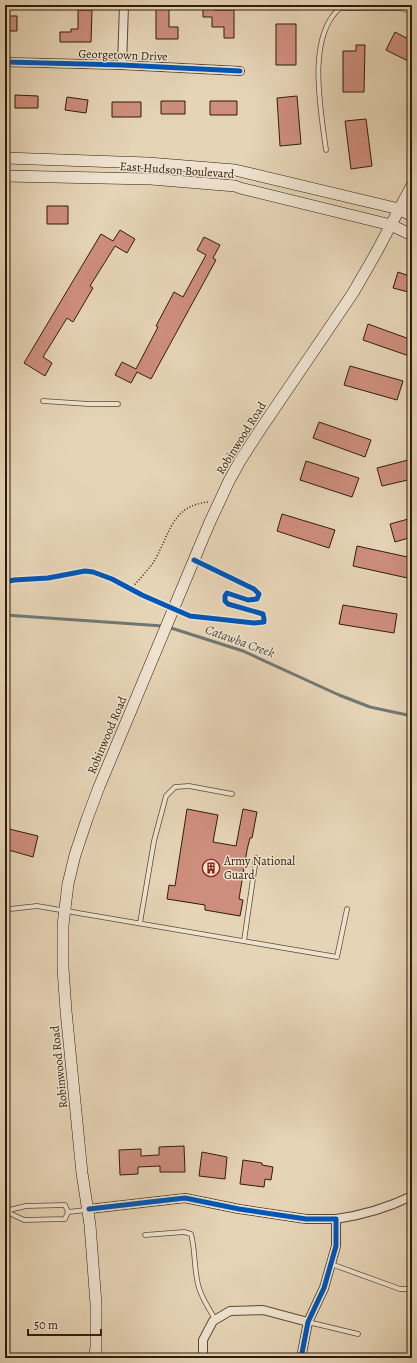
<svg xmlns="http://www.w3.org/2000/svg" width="417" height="1363" viewBox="0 0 417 1363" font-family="Alegreya,serif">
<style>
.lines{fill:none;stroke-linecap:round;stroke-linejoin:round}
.stream{stroke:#707873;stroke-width:3}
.building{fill:#ce8e7d;stroke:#2e1d09}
.service-casing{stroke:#5c4b34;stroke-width:5.5}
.minor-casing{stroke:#5c4b34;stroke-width:10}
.secondary-casing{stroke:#2e1d09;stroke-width:12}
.path{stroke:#2e1d09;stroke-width:1.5;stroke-dasharray:1 2;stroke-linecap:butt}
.service{stroke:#efe3d0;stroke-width:4}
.minor{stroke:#efe3d0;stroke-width:8}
.secondary{stroke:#efe3d0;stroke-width:11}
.cycleway-casing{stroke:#efe3d0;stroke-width:8}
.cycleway{stroke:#0057b8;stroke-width:5}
.labels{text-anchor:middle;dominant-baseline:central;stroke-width:3;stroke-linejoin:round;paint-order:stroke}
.street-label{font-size:12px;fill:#2e1d09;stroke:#efe3d0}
.poi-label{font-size:12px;fill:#2e1d09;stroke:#efe3d0;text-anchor:start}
.water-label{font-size:13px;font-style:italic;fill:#4f4b3e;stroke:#efe3d0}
</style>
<rect width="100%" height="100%" fill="#e6d4b6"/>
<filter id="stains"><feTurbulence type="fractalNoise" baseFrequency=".005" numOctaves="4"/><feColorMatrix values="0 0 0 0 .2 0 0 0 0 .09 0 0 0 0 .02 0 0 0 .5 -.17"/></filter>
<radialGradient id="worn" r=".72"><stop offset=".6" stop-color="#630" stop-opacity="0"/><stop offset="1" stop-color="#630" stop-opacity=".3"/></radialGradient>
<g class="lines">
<path class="stream" d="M 5,615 L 163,626
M 168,627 L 243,651 L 339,695 L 370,707 L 412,716"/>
</g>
<path class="building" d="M 203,5 L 214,5 L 214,10 L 234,10 L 234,38 L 224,38 L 224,27 L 212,27 L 212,17 L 203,17 Z
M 156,6 L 169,6 L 169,27 L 178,27 L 178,39 L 156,39 Z
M 78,10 L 92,10 L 91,42 L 60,42 L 60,32 L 71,32 L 71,29 L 78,29 Z
M 5,16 L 17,16 L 17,31 L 5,31 Z
M 276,24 L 296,24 L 296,65 L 276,65 Z
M 395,32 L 412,41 L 412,63 L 386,50 Z
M 356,45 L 365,45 L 364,92 L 343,92 L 343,51 L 356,51 Z
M 15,95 L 38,96 L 38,108 L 15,108 Z
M 297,96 L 301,144 L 280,146 L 277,98 Z
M 67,97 L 88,100 L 86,113 L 65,110 Z
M 161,101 L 185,101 L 185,114 L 161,114 Z
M 210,101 L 237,101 L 237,115 L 210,115 Z
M 112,102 L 141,102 L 141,117 L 112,117 Z
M 366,119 L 372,166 L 351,169 L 345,121 Z
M 47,206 L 68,206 L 68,224 L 47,224 Z
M 120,230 L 135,239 L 127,253 L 115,246 L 90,286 L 93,288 L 73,322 L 67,318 L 43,357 L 52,363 L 45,376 L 24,363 L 101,234 L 113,241 Z
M 204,237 L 220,245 L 213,258 L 216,260 L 151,379 L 137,372 L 131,383 L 115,375 L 122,362 L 136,369 L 158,327 L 156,326 L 174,292 L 183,297 L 206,255 L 197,250 Z
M 398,272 L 412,277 L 412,293 L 393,288 Z
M 368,324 L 412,340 L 412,357 L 363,340 Z
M 350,366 L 403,381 L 397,400 L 344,385 Z
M 319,422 L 371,440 L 365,457 L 313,438 Z
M 412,459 L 412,479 L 382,486 L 377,468 Z
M 306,461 L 359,478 L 352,497 L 300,480 Z
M 282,514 L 335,530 L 329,548 L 277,531 Z
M 412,518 L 412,537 L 395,542 L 390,524 Z
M 357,546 L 412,558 L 412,579 L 353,566 Z
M 343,605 L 397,614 L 394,633 L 339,624 Z
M 187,809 L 218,815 L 213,842 L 236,846 L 243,809 L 257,812 L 252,838 L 250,838 L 247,850 L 239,899 L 243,900 L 240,916 L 205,910 L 205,905 L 167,899 L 169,885 L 175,886 Z
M 5,828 L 38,836 L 33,857 L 5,849 Z
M 184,1146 L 185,1172 L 160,1172 L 160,1166 L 138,1167 L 138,1174 L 120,1175 L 119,1150 L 141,1149 L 141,1156 L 159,1155 L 159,1147 Z
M 202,1152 L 227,1157 L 225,1179 L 199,1176 Z
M 243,1160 L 262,1163 L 262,1165 L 273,1167 L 271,1180 L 265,1179 L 264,1187 L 240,1184 Z"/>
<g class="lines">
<defs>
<path id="service" d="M 338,5 L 340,8 L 401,8 L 412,12
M 326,150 C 321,111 306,37 340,8
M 43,401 L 89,404 L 118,404
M 5,912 L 10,909 L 37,906 L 337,957 L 347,909
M 140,923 L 154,841 L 166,796 L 175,787 L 189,786 L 232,794
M 244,941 L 256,858
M 5,1210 L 5,1211 L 24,1220 L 65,1219 L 68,1212 L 65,1205 L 26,1206 L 5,1211
M 68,1212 L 86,1210
M 145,1235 L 184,1232 L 191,1234 C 195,1249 194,1264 197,1279 C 199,1294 208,1307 215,1319
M 331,1264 L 400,1289 L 409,1289 L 412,1287
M 308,1322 L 358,1334"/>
<path id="minor" d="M 5,62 L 122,65 L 240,71
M 122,65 L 124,5
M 89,1209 L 185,1198 L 239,1209 L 306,1219 L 336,1219 L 336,1246 L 324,1288 L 308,1322 L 301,1358
M 336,1219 C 364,1215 387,1208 412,1196
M 203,1358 L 203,1340 L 213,1321 L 230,1311 L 263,1310 L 308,1322"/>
<path id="secondary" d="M 5,158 L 148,163 L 235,170 L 399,209 L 412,216
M 5,176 L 151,179 L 235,186 L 240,188 L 391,225 L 412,235
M 94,1358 L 96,1348 L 96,1304 L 90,1225 L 82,1173 L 66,1011 L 63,968 L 63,925 L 68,884 L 75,855 L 87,819 L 99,787 L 209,524 L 229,481 L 240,461 L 258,433 L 353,293 L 376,253 L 412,185"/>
</defs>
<use href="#service" class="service-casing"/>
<use href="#minor" class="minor-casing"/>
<use href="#secondary" class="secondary-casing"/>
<path class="path" d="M 131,589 C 138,581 146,572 153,563 C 170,536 170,506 208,502"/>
<use href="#service" class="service"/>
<use href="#minor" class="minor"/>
<use href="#secondary" class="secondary"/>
<defs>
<path id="cycleway" d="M 5,62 L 122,65 L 240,71
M 5,582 L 14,580 L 48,578 L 85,571 L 93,572 L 112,579 L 142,595 L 190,616 L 254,623 L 264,622 L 264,619 L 263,614 L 228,604 L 225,601 L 225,596 L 227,593 L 248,600 L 257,599 L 259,594 L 254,589 L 194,560
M 89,1209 L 185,1198 L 239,1209 L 306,1219 L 336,1219 L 336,1246 L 324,1288 L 308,1322 L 301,1358"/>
</defs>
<use href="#cycleway" class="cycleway-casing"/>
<use href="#cycleway" class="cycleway"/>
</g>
<defs>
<symbol id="building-ring" viewBox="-11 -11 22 22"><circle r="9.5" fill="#efe3d0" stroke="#8f2418" stroke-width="1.5"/><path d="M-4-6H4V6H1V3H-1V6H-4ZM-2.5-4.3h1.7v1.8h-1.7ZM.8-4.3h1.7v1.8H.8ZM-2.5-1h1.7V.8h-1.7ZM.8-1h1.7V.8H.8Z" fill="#8f2418"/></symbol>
</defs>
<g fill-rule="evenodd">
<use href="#building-ring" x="201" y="858" width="20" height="20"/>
</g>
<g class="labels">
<g class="street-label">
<text transform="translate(123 55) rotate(2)">Georgetown Drive</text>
<text transform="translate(177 170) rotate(4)">East Hudson Boulevard</text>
<text transform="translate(241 438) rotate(-58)">Robinwood Road</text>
<text transform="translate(107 735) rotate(-67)">Robinwood Road</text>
<text transform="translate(59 1067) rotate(-96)">Robinwood Road</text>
</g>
<g class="poi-label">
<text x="224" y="861">Army National<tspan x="224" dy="14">Guard</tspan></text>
</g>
<g class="water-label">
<text transform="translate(240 641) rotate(20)">Catawba Creek</text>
</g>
</g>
<rect width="417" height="1363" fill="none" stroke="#e6d4b6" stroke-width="20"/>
<rect x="6" y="6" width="405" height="1351" fill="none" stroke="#2e1d09" stroke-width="2"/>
<rect x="10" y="10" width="397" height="1343" fill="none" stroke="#2e1d09"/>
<path d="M28 1329v6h73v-6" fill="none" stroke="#2e1d09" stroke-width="2"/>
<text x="34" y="1329" font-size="12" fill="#2e1d09" stroke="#efe3d0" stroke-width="3" paint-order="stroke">50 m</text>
<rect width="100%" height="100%" filter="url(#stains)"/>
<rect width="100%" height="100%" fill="url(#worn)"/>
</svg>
